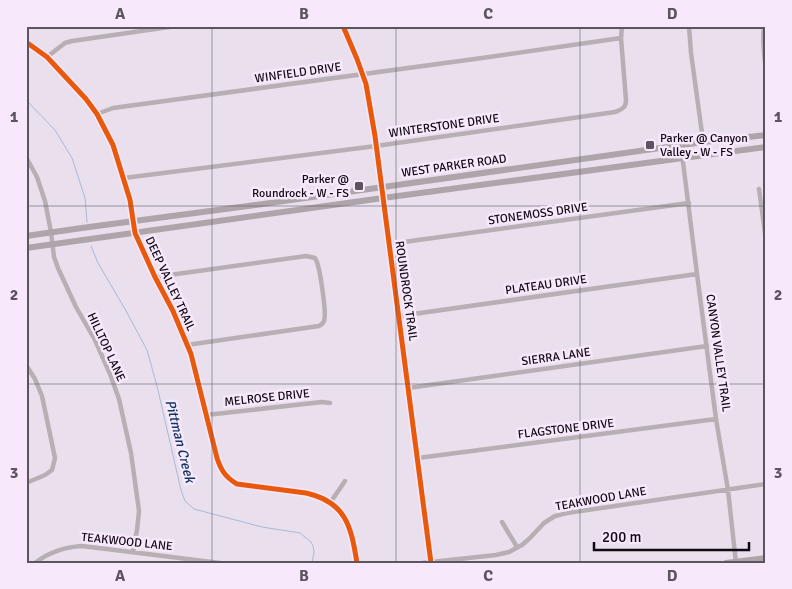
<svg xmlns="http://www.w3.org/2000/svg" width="792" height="589" viewBox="0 0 792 589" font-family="Signika,sans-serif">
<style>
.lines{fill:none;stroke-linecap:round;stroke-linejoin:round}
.stream{stroke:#a9bad7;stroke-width:1}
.street{stroke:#b7afb4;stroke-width:4.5}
.secondary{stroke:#aea5ab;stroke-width:6}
.cycleway-casing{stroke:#f7e8fc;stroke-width:8}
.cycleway{stroke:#e8590c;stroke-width:5}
.grid{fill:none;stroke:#5c555f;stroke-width:1;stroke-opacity:0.55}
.poi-dot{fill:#5c555f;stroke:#f7e8fc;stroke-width:2}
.labels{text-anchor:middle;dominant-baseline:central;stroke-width:5;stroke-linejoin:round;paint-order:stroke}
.street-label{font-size:12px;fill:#100a12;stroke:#f7e8fc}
.poi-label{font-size:12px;fill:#100a12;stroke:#f7e8fc;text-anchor:start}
.water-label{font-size:14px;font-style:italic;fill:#113864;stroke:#f7e8fc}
.neatline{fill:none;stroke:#5c555f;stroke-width:2}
.grid-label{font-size:16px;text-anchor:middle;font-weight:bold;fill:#5c555f}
</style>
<rect width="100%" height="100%" fill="#e9dfed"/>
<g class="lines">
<path class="stream" d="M 26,100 L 55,130 L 72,158 L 85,198 L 87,222
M 91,246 L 98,263 L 125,309 L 147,350 L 157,386 L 181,490 L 185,501 L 194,509 L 262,527 L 300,533 L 311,542 L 313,546 L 314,552 L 312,563"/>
<path class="street" d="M 689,26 L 691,53 L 705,155
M 764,26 C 762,41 764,56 766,70
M 26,42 L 47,57 L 86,99 L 97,114 L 113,145 L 130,200 L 135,233 L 155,277 L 173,311 L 191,354 L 217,458 C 221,470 225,477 237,484 L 306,493 C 346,502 351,526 357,563
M 47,57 L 65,43 L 72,41 L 176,26
M 97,114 L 113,108 L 482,58 L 621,38
M 681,146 L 697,274 L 716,419 L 728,490 L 736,563
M 26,157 L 37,177 L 45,201 L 51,232 L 54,257 L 58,268 L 76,307 L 95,340 L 110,374 L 119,399 L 131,453 L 139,511 L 137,530 L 133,552
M 124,178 L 376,146 L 615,112 C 622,109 626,108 626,100 L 621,38 L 622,26
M 759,189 L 766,240
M 389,244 L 689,203
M 155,277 L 306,256 L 315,258 L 317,262 C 320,271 327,313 324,321 C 323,324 322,324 319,326 L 187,345
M 399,316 L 697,274
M 26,365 L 35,379 L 42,396 L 55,458 L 52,470 L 45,475 L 26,483
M 408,388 L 707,346
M 206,415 L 322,402 L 330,403
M 418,458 L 716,419
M 330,503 L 345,481
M 502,522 L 517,547
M 35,563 C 49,552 65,547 82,546 L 220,563
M 422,563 L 496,555 L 509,552 L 522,545 L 530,538 L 544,523 L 555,516 L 567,513 L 766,484"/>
<path class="secondary" d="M 343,26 L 357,59 L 366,84 L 375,136 L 431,563
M 26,236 L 89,227 L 248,206 L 703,142 L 766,135
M 26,248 L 383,198 L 766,147
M 726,563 L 766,558"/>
<defs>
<path id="cycleway" d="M 343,26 L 357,59 L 366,84 L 375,136 L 431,563
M 26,42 L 47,57 L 86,99 L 97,114 L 113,145 L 130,200 L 135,233 L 155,277 L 173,311 L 191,354 L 217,458 C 221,470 225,477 237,484 L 306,493 C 346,502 351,526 357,563"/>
</defs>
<use href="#cycleway" class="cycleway-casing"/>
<use href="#cycleway" class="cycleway"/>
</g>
<path class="grid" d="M 212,26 L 212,563M 396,26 L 396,563M 580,26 L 580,563M 26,206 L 766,206M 26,384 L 766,384"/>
<g class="poi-dot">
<rect x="645" y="140" width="10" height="10" rx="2.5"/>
<rect x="354" y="181" width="10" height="10" rx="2.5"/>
</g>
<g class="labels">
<g class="street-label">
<text transform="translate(298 73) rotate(-8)">WINFIELD DRIVE</text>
<text transform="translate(444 126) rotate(-8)">WINTERSTONE DRIVE</text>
<text transform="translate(454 166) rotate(-8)">WEST PARKER ROAD</text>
<text transform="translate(538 214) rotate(-8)">STONEMOSS DRIVE</text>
<text transform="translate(170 284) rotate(65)">DEEP VALLEY TRAIL</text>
<text transform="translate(546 285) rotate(-8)">PLATEAU DRIVE</text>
<text transform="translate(406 291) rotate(82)">ROUNDROCK TRAIL</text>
<text transform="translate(106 347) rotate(65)">HILLTOP LANE</text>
<text transform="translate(718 353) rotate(82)">CANYON VALLEY TRAIL</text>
<text transform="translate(556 357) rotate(-8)">SIERRA LANE</text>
<text transform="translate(267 398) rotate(-6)">MELROSE DRIVE</text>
<text transform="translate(566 429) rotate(-7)">FLAGSTONE DRIVE</text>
<text transform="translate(601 499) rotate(-10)">TEAKWOOD LANE</text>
<text transform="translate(127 542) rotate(6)">TEAKWOOD LANE</text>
</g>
<g class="poi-label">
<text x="660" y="138">Parker @ Canyon<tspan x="660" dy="14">Valley - W - FS</tspan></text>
<text x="349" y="179" text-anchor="end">Parker @<tspan x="349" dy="14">Roundrock - W - FS</tspan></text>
</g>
<g class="water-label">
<text transform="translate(180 441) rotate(76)">Pittman Creek</text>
</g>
</g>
<rect width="792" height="589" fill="none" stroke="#f7e8fc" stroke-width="55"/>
<path d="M594 542v8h155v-8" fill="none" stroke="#100a12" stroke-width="2.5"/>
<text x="602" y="542" font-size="15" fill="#100a12" stroke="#f7e8fc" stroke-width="4" paint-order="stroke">200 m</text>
<rect x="28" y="28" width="736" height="534" class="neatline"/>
<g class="grid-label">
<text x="120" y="19">A</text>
<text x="304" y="19">B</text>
<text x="488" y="19">C</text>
<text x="672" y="19">D</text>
<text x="14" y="122">1</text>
<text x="778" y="122">1</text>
<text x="14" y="300">2</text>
<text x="778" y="300">2</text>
<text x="14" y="478">3</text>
<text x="778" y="478">3</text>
<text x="120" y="581">A</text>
<text x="304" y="581">B</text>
<text x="488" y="581">C</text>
<text x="672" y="581">D</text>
</g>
</svg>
